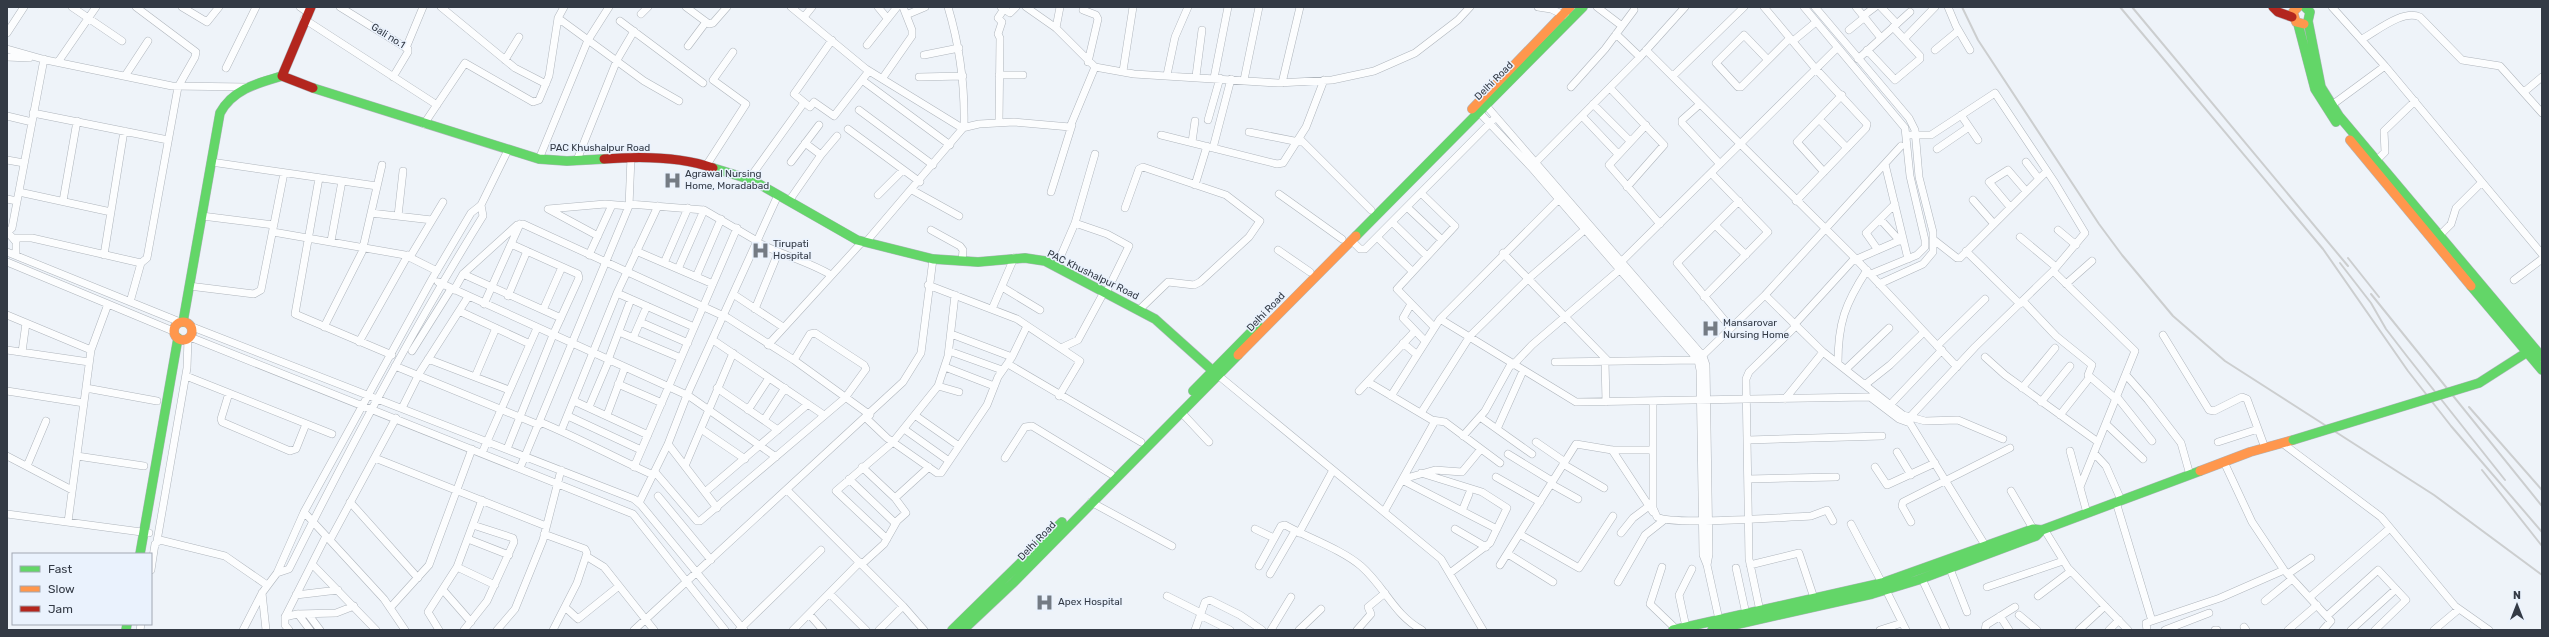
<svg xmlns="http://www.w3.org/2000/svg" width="2549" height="637" viewBox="0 0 2549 637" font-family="Rubik,sans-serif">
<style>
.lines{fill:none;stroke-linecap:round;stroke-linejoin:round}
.street-casing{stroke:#afb5bc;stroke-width:8}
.fast-casing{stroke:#afb5bc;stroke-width:10}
.slow-casing{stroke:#afb5bc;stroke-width:10}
.jam-casing{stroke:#afb5bc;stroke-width:10}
.street{stroke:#fcfdfe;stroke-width:7}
.fast{stroke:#63d668;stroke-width:9}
.slow{stroke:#ff974d;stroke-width:9}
.jam{stroke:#b3261e;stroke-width:9}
.rail{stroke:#cccecf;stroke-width:2}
.fast-bridge-casing{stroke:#afb5bc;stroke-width:10;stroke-linecap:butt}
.fast-bridge{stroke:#63d668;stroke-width:9}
.labels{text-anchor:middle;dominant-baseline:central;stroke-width:3;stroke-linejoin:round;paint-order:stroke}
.street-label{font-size:10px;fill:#333a45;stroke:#eaf2fd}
.poi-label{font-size:10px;fill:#333a45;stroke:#eaf2fd;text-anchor:start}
</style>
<rect width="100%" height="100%" fill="#eef3f9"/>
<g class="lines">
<defs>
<path id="street" d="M 72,7 L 122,41
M 182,7 L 207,22 L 219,7
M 300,7 L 307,12
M 340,7 L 408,49 L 408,52 L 393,77
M 441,7 L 515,68 L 546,84
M 609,7 L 588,40 L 644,81 L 679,101
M 686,7 L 709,24 L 713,23 L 727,7
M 791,7 L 866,69 L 962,128 L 979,124 L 1014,122 L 1070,127 L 1095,67
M 878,7 L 887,18
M 1001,7 L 1010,13 L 1016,7
M 1026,7 L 1056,28 L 1095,67 L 1134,74 L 1278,83 L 1332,80 L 1374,71 L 1415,53 L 1458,20 L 1470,7
M 1538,7 L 1551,9 L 1566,16
M 1597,7 L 1622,26
M 1764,7 L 1815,68 L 1867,124 L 1866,128 L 1796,201
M 1804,7 L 1905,128 L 1910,176 L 1925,240 L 1925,247 L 1917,255 L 1871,274
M 1815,7 L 1909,118 L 1915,130 L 1919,177 L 1933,232 L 1933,252 L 1923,264 L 1879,284
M 1856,7 L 1881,38
M 1881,7 L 1897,24
M 1948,7 L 1956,26 L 1970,50
M 2332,7 L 2385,66 L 2542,254
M 1083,10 L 1096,15 L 1098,19 L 1088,62
M 641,14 L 648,7
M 906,15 L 925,7
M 1863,16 L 1875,7
M 804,17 L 812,7
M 304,19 L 437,105
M 620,21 L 703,83
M 1056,28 L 1060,7
M 1849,30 L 1865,17
M 7,33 L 24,7
M 1616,34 L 1640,57
M 1904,39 L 1935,7
M 2362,39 C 2377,31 2403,9 2420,17 L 2462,60 L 2500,66 L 2542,113
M 832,40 L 794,94 L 810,107 L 814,102 L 834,116 L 869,71
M 1793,41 L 1816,22
M 867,45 L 897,7
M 688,46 L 706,22
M 406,48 L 423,7
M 7,49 L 46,60 L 172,86 L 248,87
M 1646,50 L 1855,258 L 1957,367
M 1867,50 L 1895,80 L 1920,59 L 1920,56 L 1893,27
M 1935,50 L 1958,31
M 924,55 L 959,48
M 7,57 L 29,58
M 1858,59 L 1910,12
M 505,60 L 519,37
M 1768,60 L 1744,35 L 1716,63 L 1738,87 L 1741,87 L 1790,38
M 58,62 L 96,7
M 226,68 L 256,7
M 1123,71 L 1133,7
M 999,75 L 1023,75
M 1167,75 L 1175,37 L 1188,7
M 125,76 L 148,41
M 1196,76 L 1202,30
M 1673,76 L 1744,7
M 919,77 L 963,76
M 1214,78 L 1228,7
M 882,79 L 912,36 L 912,30 L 903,7
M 862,80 L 950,145
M 1244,80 L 1259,7
M 1282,83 L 1300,7
M 1571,87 L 1605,49 L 1634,10
M 1610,88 L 1664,145 L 1627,187
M 2524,92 L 2542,77
M 1483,102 L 1703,356 L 1706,365 L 1709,554 L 1707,565
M 1593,104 L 1630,141
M 1700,104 L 1682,120 L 1682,123 L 1720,164
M 2332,105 L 2385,66
M 1476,109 L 1531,167 L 1698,360 L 1700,370 L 1703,555 L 1707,565 L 1720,624
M 859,110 L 933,165
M 33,113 L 168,140
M 1961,115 L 1978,140
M 7,116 L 32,122
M 1582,116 L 1618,154
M 1819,119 L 1847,148
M 1208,120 L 1220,78
M 999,122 L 1000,38 L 998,34 L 1002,22 L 998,18 L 1004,9
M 424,124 L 465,63 L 533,102 L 539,100 L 549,76 L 558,18 L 564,7
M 1646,125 L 1609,165 L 1660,224
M 848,129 L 920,182
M 1249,132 L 1299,142
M 1161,135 L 1277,164 L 1283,163 L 1306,127 L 1324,80
M 1906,135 L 1931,135 L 1995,93 L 2055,183 L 2085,233 L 2053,271 L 1975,347 L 1910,417
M 1300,139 L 1371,210
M 1192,142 L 1195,121
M 805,143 L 821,155
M 1213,148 L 1231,79
M 1937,149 L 1969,127
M 539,159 L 588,40 L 558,18
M 7,160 L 24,163
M 577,160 L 617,60 L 634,31
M 2376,161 L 2385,152 L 2384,131 L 2415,101
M 211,162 L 377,186
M 791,162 L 819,125
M 2026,162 L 2039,179
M 1534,164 L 1640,57 L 1685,7
M 1885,164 L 1908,259
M 706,166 L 746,104 L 713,80 L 733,52
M 1824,172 L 1797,142 L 1842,95
M 319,178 L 295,314 L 392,355
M 749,179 L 803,104
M 1195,185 L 1207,146
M 912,190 L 959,216
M 19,192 L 111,212
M 1051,192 L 1072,125
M 1421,193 L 1455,226 L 1397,289 L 1434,327
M 1279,194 L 1342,239
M 878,195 L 903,170
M 7,199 L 17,201
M 1973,200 L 1994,224
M 63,201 L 77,121
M 789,201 L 821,155 L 837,136
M 629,204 L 704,210 L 757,241
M 1407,207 L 1442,240
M 2010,207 L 1989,182 L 2008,170 L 2026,191
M 1125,208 L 1139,169 L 1143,167 L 1226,195 L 1260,221 L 1249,237 L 1200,282 L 1194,285 L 1168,282 L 1139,310
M 371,213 L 432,220
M 202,216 L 274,225
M 398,216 L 403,171
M 1880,219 L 1900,241
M 1392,222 L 1427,256
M 1075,223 L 1107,234 L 1129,246 L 1106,293
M 1715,225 L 1746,255
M 931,230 L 960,246 L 963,250 L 962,261
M 2058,230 L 2076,245
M 273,232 L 405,255 L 437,271
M 7,233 L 12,228 L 44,59
M 11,236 L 16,242 L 16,255
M 598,236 L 548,209 L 605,204 L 629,206
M 2439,236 L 2451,224 L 2456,208 L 2482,182
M 1377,237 L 1412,271
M 2020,237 L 2056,267
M 14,238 L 32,238 L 141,263 L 147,258 L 178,87 L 195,57 L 196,52 L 136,7
M 1351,240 L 1360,249 L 1365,249 L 1493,120
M 1934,240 L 1957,258 L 1960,258 L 2047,171
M 331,241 L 342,181
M 757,242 C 781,255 808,261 831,275
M 866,242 L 964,127 C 965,86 960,47 948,7
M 1278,250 L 1310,272
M 1878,250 L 1866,233 L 1895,204
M 636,251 L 713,284
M 1966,251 L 2020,304
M 7,252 L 180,322
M 1503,253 L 1608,361
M 104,255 L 124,131
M 589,255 L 612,205
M 410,257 L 443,202
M 1857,259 L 1903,239
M 7,262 L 173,331
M 664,263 L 688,208
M 1619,264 L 1837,48
M 1056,267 L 1075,223 L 1095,154
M 678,269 L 704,210
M 2053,271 L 2135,351 L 2080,487
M 463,274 L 561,318
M 696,277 L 721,219
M 2514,280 L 2542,259
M 438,282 L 689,396 L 776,457
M 2066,284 L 2092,261
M 928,285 L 1017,319 L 1080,361 L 1059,396
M 189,286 L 254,294 L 261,290 L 284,173
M 1002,287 L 1040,310
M 454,290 L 463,274 L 517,225 L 523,224 L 728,318 L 794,360 L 870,415
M 617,293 L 694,327
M 733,294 L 783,327
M 1765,295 L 1823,352 L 1903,415 L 1925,421 L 1958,420 L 2003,439
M 508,296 L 527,251
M 1704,297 L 1768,232 L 1711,173
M 2023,301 L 2056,336 L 2092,365 L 2088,375 L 2116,399
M 130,302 L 141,263
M 484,304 L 520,224
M 1411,304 L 1403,318 L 1425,341
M 755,309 L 778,253
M 992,309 L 1014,258
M 543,310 L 562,267
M 459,311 L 530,344
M 7,315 L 91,350
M 1440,319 L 1576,402 L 1870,397 L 1899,419 L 1910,423 L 1988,550
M 640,322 L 688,343
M 1794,325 L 1855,258
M 190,326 L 634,499 L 641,505 L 744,630
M 324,327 L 362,252 L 382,165
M 1731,328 L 1677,263 L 1739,201
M 619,332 L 681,358
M 951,334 L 1012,357
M 2163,335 L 2209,410 L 2214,411 L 2242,397 L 2247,399 L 2265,448
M 190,337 L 633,514 L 725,630
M 633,338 L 647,306
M 713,340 L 824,415
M 359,342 L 408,255
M 1403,343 L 1416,354
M 768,345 L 862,242
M 1937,346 L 1985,299
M 1061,348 L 1078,340 L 1104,292
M 7,350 L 89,362
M 412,351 L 451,289
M 949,351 L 1002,370
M 22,352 L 26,323
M 1985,357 L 2005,375 L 2098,442
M 428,359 L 509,390
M 608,360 L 631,299
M 1605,361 L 1606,402
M 1555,362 L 1698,360 L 1765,295 L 1901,146
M 1838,363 C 1838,323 1845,304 1867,270
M 1008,364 L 1141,442
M 1513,365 L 1532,345 L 1623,267
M 395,366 L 539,425
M 945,367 L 994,386
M 1846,369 L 1889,328
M 2126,375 L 2148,400 L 2181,443 L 2190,475
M 186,376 L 332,434
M 1219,376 L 1441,559 L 1483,630
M 475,377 L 496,328
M 1368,382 L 1432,420 L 1445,422 L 1500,463
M 618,384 L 662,403
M 1866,384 L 1890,365 L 1924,332
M 938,386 L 959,392
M 86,388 L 157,401
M 717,388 L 778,430
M 2022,388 L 2055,348
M 7,391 L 84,403
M 1359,391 L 1415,331
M 229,393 L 221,419 L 222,422 L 290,451 L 296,449 L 306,424
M 1391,396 L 1440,319 L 1562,196
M 2117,397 L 2152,441
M 1785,399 L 1823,352
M 574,401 L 648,435
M 1653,402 L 1653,508 L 1657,517 C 1672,526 1787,517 1811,516 L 1827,510 L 1833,521
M 2041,402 L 2070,366
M 1890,405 L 1942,350
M 589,407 L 609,360
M 402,408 L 420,372 L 468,297
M 748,410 L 769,378
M 1181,412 L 1209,442
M 1421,413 L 1470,336 L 1528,279 L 1589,226
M 607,415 L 625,367
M 2060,415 L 2090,377
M 568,416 L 641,450
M 916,416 L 959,446
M 1480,417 L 1532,454
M 866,418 L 887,438 L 937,473 L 941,473 L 987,405 L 998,377 L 1012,357 L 1027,326
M 764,420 L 785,388
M 540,422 C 579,438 615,458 653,475
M 2106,424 L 2143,459
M 701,429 L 745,459
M 904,429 L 949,461
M 1497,429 L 1523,371
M 561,431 L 617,293 L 658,206
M 1463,436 L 1485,411 L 1511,364
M 1748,440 L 1882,436
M 1536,442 L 1565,462
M 2218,442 L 2258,429
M 2282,443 L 2381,517 L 2455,606 L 2489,630
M 668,444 L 717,508
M 507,449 L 553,335 L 579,278 L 578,274 L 511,244
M 1612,450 L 1653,512
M 2070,451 L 2087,513
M 1897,452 L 1911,475
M 482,453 L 537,328
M 2094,453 L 2106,466 L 2121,500
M 1508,454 L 1552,481
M 7,456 L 72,490
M 77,456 L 144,466
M 375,458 L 546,526
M 1005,458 L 1025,427 L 1032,426 L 1111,474
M 2224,462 L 2252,522 L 2284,570 L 2331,621 L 2323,630
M 1563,464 L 1604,488
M 27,466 L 46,421
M 685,466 L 733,353
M 634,467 L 737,228
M 862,467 L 895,498
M 1875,467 L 1887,485 L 1935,463
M 520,468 L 629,206 L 631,157
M 655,472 L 697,521 L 700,521 L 845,398 L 866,369 L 864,365 L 815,333 L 810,334 L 794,360
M 1421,473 L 1482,492 L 1507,508 L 1490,543 L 1450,573
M 1496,477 L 1540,502
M 849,479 L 895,523
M 1403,479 L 1435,470 L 1462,472 L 1481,449
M 1748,479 L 1836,477
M 1402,480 L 1497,529
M 1551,484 L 1578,499
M 787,490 L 903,606 L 924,630
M 2011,491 L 2035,532
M 705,492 L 808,404
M 658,496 L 711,560
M 350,502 L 418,578
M 1091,502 L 1172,546
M 2116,502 L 2152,621
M 639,503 L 668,444 L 687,395 L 778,195
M 1462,511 L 1469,494
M 304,512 L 384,599 L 405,630
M 1384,512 L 1435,421
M 7,514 L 149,533
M 68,522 L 91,350 L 108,304
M 1911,522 L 1902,506 L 1903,502 L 2010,448
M 1851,524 L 1882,583
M 1255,529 L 1274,538
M 1455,529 L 1486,547
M 2044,529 L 2068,568 L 2128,630
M 1299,533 L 1333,470
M 1621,533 L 1633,518 L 1649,506
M 544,534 L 585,549 L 587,553 L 577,583 L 553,630
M 1521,535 L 1579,568 L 1613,516
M 468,539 L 509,555
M 887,539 L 836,491 L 893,442 L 938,386 L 948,356 L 955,295
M 330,540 L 396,418
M 157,541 L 187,368 L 188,338
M 1508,554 L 1553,582
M 586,556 L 604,567 L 654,630
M 312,564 L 376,630
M 862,564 L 884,544 L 897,521 L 906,513 L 895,498 L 929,467
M 1500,565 L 1576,444 L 1612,450 L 1653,450
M 1750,565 L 1799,553 L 1814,598
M 1259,566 L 1281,526 L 1285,525 C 1308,538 1341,549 1361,566 C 1385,587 1394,615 1422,630
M 457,567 L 495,585
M 1662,567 L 1650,604 L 1676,629
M 1736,568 L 1746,614
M 1950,569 L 1967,612
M 151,570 L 155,544 L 160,540 L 225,556 L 267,585
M 277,573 L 289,569 C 349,449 412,330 483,216 L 481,205
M 1270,574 L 1295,531
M 2288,574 L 2311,558
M 1922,579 L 1946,630
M 1618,582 L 1645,535 L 1664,520
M 1987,587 L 2063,561
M 443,590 L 471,622
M 1886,590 L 1906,630
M 262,593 L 266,630
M 830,594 L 866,630
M 296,595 L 338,590
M 1167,596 L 1201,613
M 2038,596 L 2071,571
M 2310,597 L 2390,528
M 2265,601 L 2292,579
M 390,608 L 429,565 L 472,449
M 566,608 L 578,619 L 619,586
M 1760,611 L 1749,559 L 1746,379 L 1749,372 L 1796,326
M 298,614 L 310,630
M 308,614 L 320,630
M 809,614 L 823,630
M 1200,615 L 1230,630
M 2019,615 L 2037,630
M 2000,616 L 2009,630
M 2327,616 L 2378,570 L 2406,600 L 2375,630
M 285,617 L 297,614 L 336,613 L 354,606
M 1686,627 L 1679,595 L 1692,569
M 2244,627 L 2246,630
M 140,630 L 141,624
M 243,630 L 262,593 L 277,573 L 304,512 L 432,279 L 471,213 L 481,205 L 508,150
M 289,630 L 285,625 L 285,617 L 326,536
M 439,630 L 428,612 L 457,567 L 482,500
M 464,630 L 487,601 L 514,542 L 513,538 L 473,525
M 497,630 L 515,609 L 543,540 L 561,470
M 634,630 L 903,382 L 921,353 L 933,259
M 739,630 L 821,550
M 793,630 L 860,562
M 879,630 L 903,606
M 1195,630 L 1205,602 L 1210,600 L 1240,615 L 1262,630
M 1271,630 L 1291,597
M 1299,630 L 1321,609
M 1357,630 L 1371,614 L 1368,607 L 1385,593
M 1880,630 L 1902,623
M 1985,630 L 1986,625 L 2015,607
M 2079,630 L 2105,606
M 2109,630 L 2119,620
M 2147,630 L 2146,623 L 2220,598 L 2284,570
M 2165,630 L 2209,613
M 2215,630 L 2217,630
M 2288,630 L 2317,605
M 2351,630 L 2396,589
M 2434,630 L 2459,609"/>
<path id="fast" d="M 2305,7 L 2310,12 L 2308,21 L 2321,87 L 2339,116 L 2542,357
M 2298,24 L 2315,89 L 2336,122
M 313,88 L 539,159 L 567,161 L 604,159
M 713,168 L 752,180 L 857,240 L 933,259 L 978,262 L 1025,258 L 1045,261 L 1155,319 L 1213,371
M 1356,236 L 1583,7
M 2471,286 L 2542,370
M 183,322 L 220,113 C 233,89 258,83 282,76
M 2479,383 L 2532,349
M 1193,391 L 1258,325
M 140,554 L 178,338
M 126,630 L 127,624
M 952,630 L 1062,522
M 963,630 L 1014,582 L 1238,355
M 1673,630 L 1882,583 L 2033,529 L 2042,530 L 2200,471
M 1712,630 L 1872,594 L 1918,580 L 2036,536 L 2042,530"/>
<path id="slow" d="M 2298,7 L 2293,12 L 2296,22 L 2304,24
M 1472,109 L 1570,7
M 2350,140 L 2471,286
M174 331a9 9 0 1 1 18 0a9 9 0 1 1-18 0Z
M 1238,355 L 1356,236
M 2200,471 L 2250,452 L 2293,440"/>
<path id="jam" d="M 311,7 L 282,76 L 313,88
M 2273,7 L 2278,12 L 2292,17
M 604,159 C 641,156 679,156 713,168"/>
</defs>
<use href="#street" class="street-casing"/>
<use href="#fast" class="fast-casing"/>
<use href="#slow" class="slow-casing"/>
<use href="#jam" class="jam-casing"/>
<use href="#street" class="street"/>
<use href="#fast" class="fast"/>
<use href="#slow" class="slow"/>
<use href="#jam" class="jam"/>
<path class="rail" d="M 1962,7 L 1978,40 L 2099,224 L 2122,255 L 2173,316 L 2225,361 L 2434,495 L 2542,575
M 2120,7 L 2323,249 L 2408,371 L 2451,426 L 2542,532
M 2132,7 L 2348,266
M 2348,258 L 2379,297
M 2340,263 L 2371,303 L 2386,329 L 2406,355 L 2505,480
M 2371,294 L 2542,506
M 2469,407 L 2542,490
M 2482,470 L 2542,546"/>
<defs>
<path id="fast-bridge" d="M 2293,440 L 2479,383"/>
</defs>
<use href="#fast-bridge" class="fast-bridge-casing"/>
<use href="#fast-bridge" class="fast-bridge"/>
</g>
<defs>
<symbol id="hospital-bare" viewBox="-9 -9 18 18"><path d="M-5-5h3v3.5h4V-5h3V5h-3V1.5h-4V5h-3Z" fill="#747b84" stroke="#eaf2fd" stroke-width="2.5" paint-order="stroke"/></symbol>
</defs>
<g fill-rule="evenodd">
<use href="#hospital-bare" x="660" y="168" width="25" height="25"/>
<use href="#hospital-bare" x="748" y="238" width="25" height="25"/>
<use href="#hospital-bare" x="1698" y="316" width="25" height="25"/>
<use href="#hospital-bare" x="1032" y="590" width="25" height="25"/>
</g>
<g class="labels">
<g class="street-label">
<text transform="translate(388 36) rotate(32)">Gali no.1</text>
<text transform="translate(1494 81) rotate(-45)">Delhi Road</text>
<text x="600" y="148">PAC Khushalpur Road</text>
<text transform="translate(1093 275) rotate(26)">PAC Khushalpur Road</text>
<text transform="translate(1266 312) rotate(-46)">Delhi Road</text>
<text transform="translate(1037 541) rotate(-46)">Delhi Road</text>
</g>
<g class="poi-label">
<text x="685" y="174">Agrawal Nursing<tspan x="685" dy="12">Home, Moradabad</tspan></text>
<text x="773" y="244">Tirupati<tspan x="773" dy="12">Hospital</tspan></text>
<text x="1723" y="323">Mansarovar<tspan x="1723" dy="12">Nursing Home</tspan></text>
<text x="1058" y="602">Apex Hospital</text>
</g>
</g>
<rect width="2549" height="637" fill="none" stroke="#333a45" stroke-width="16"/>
<rect x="12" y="553" width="140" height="72" fill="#eaf2fd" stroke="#a1a8b3"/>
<rect x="20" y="566" width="20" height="6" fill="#63d668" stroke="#a1a8b3"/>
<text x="48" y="573" font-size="12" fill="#333a45">Fast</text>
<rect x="20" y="586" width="20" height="6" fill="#ff974d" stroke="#a1a8b3"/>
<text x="48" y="593" font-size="12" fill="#333a45">Slow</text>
<rect x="20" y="606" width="20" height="6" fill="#b3261e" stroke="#a1a8b3"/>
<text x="48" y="613" font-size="12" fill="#333a45">Jam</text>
<g transform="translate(2517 605)" stroke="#eaf2fd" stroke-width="3" paint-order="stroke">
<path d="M0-3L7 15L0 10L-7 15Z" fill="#333a45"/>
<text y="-6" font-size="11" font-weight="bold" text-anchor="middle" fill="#333a45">N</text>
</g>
</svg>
